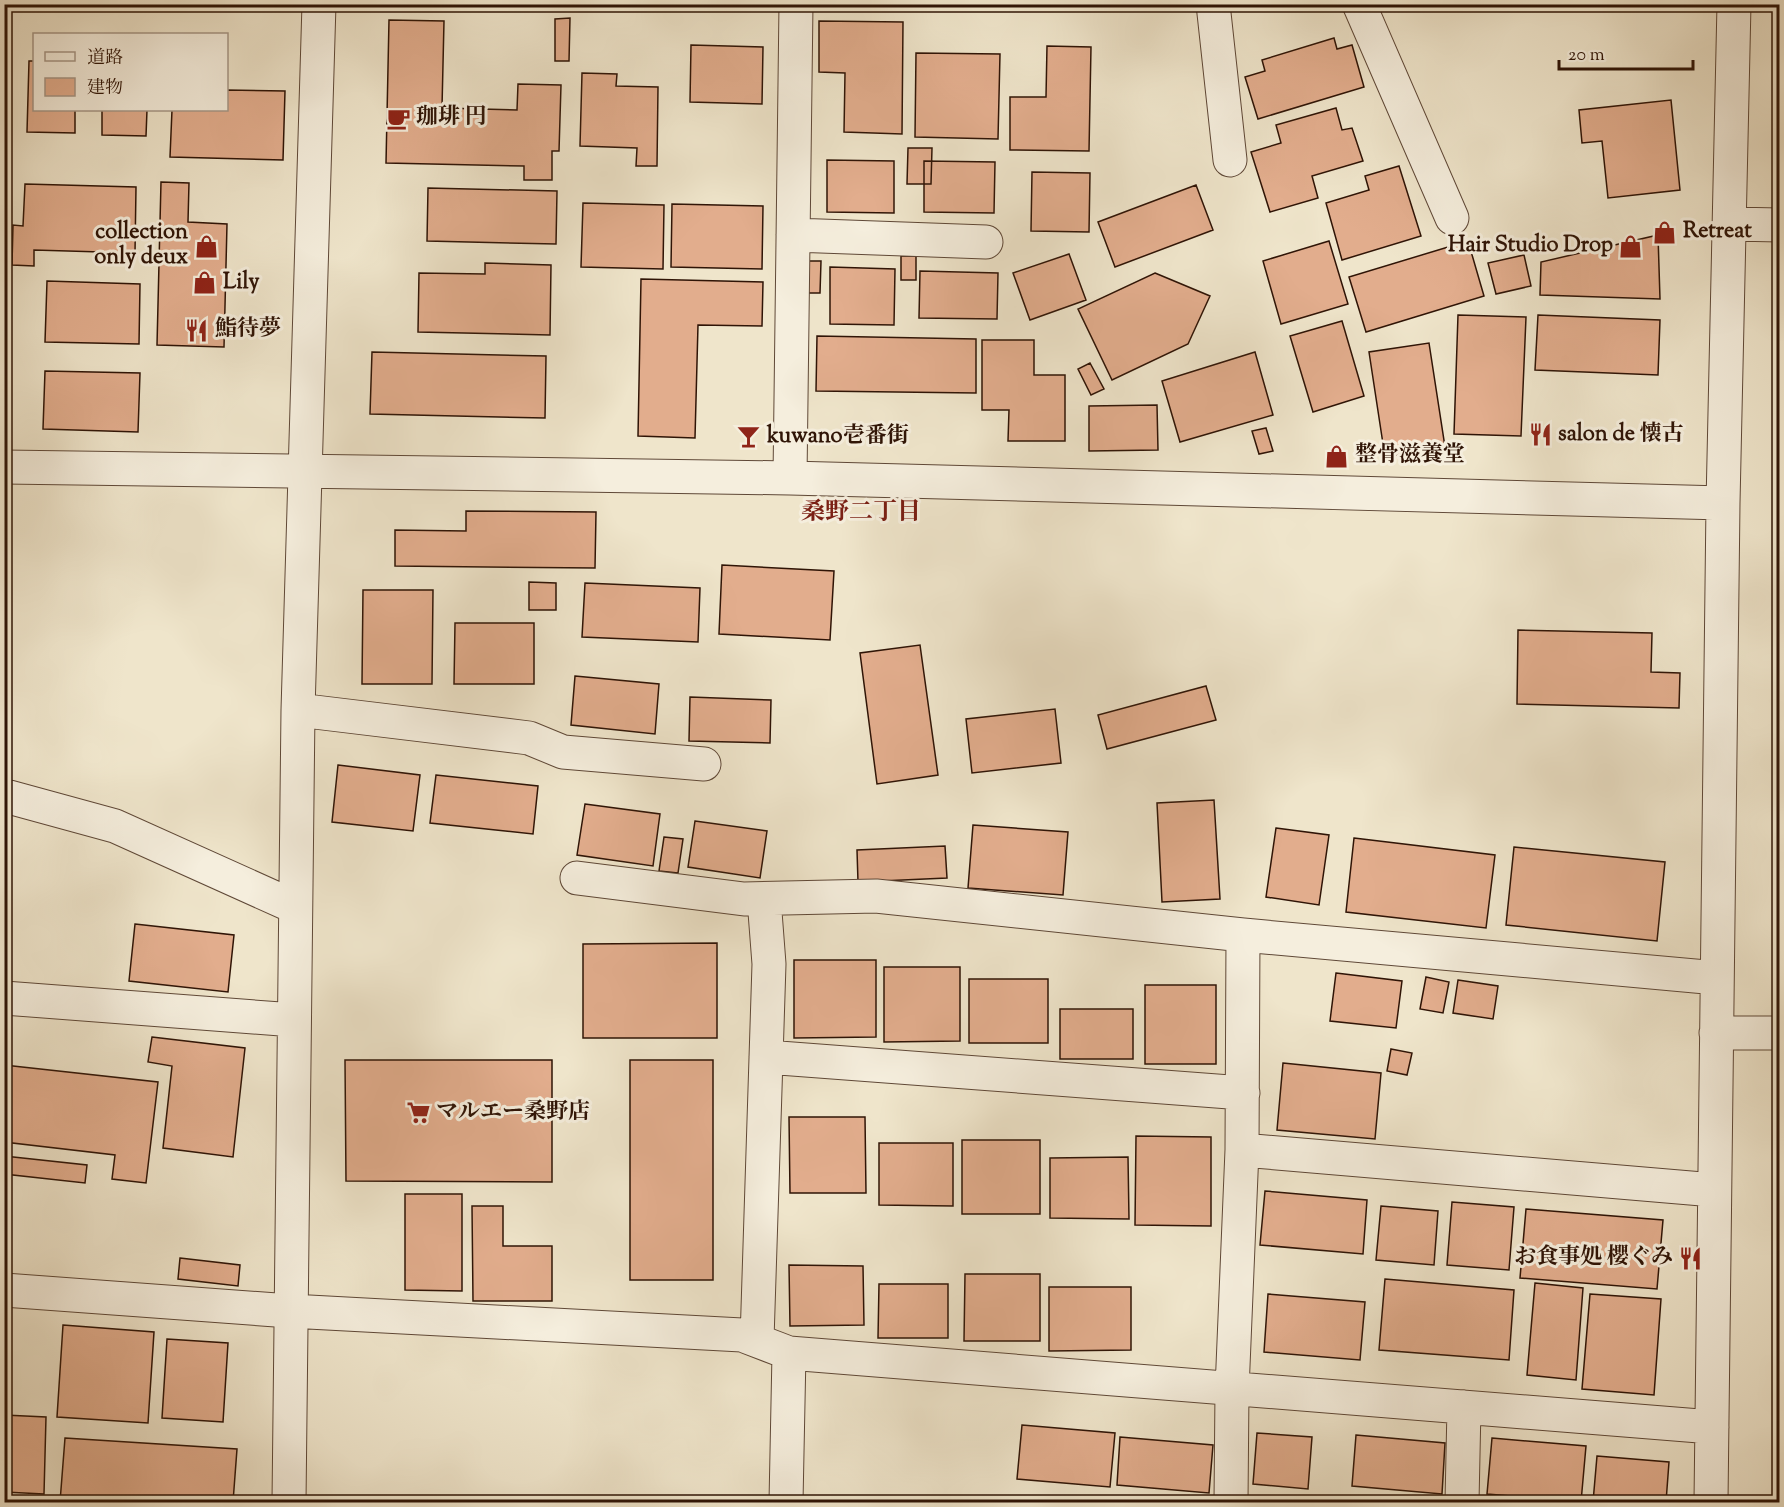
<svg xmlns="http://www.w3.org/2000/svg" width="1784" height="1507" viewBox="0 0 1784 1507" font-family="'Sorts Mill Goudy','Noto Serif JP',serif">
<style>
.building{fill:#e2ad8d;stroke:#2f1406;stroke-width:1.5}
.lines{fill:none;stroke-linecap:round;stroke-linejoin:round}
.minor-casing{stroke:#5f4837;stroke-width:35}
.minor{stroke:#f5eedd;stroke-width:33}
.labels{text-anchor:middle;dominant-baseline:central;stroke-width:6;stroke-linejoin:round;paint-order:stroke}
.poi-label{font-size:22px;font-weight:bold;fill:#2f1406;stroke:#f5eedd;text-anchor:start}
.neighbourhood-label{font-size:24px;font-weight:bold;fill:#7a1f14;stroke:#f5eedd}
</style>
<rect width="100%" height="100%" fill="#efe5cb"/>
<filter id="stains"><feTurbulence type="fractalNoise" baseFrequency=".00333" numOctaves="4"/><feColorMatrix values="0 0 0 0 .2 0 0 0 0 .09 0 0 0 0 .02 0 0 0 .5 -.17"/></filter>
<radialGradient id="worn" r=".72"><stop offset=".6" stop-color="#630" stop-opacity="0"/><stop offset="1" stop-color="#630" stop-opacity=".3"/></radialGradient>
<path class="building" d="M 570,18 L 569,61 L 555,61 L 555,19 Z
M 389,20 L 444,21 L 442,108 L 517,110 L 518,84 L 561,85 L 559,151 L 552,151 L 552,180 L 524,180 L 524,166 L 386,163 Z
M 819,21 L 903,22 L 902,134 L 844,132 L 845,73 L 819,72 Z
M 1334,38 L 1337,49 L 1352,45 L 1364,87 L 1258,119 L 1245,77 L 1265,71 L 1262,60 Z
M 691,45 L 763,47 L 762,104 L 690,102 Z
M 1047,46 L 1091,47 L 1089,151 L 1010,150 L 1010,97 L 1046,97 Z
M 916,53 L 1000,54 L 998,139 L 915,137 Z
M 29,61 L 34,61 L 34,110 L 75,110 L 75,133 L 27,132 Z
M 582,73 L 617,74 L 616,86 L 658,87 L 657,166 L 636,166 L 637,148 L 580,146 Z
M 226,90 L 285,91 L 283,160 L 170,157 L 172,110 L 226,110 Z
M 1671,100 L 1680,190 L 1608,198 L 1602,141 L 1582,143 L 1579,110 Z
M 1336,108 L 1342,130 L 1352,128 L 1363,161 L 1312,176 L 1318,198 L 1270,212 L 1251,152 L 1281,143 L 1276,125 Z
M 102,110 L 147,110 L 146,136 L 102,135 Z
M 908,148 L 932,148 L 931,184 L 907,184 Z
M 827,160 L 894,161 L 894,213 L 827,212 Z
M 924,161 L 995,162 L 994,213 L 924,212 Z
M 1399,166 L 1421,236 L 1342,260 L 1326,203 L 1369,190 L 1365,176 Z
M 1032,172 L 1090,173 L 1089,232 L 1031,231 Z
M 161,182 L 189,183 L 188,222 L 227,224 L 224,347 L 157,345 Z
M 25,184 L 136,187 L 135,253 L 34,250 L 34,266 L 12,265 L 13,225 L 23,226 Z
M 1196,185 L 1213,230 L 1115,267 L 1098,222 Z
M 428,188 L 557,191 L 556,244 L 427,241 Z
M 583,203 L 664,205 L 663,269 L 581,267 Z
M 672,204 L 763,206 L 762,269 L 671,267 Z
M 1658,235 L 1660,299 L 1540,295 L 1541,262 Z
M 1329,241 L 1348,304 L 1281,324 L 1263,261 Z
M 1468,241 L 1484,296 L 1366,332 L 1349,277 Z
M 1069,254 L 1086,300 L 1030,320 L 1013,273 Z
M 1524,255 L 1531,286 L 1496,294 L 1488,263 Z
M 901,256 L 916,256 L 916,280 L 901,280 Z
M 805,261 L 821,261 L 820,293 L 804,293 Z
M 485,263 L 551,265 L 550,335 L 418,332 L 419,273 L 485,274 Z
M 830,267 L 895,269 L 894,325 L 830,324 Z
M 920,271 L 998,273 L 997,319 L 919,318 Z
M 1155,273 L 1210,296 L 1188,344 L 1112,380 L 1078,309 Z
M 641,279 L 763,282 L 762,326 L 698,325 L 695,438 L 638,436 Z
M 47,281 L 140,284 L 139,344 L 45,342 Z
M 1458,315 L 1526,317 L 1521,436 L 1454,434 Z
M 1538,315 L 1660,320 L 1658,375 L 1535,370 Z
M 1342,321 L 1364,396 L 1313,412 L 1290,336 Z
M 817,336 L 976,339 L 976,393 L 816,391 Z
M 982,340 L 1034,340 L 1034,375 L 1065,375 L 1065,441 L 1008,441 L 1009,410 L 982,410 Z
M 1429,343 L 1445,447 L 1385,457 L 1369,352 Z
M 372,352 L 546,356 L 545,418 L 370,414 Z
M 1255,352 L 1273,415 L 1180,442 L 1162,381 Z
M 1090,363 L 1104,389 L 1091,395 L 1078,369 Z
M 45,371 L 140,373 L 138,432 L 43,429 Z
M 1157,405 L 1158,450 L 1089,451 L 1089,406 Z
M 1266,428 L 1273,451 L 1259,454 L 1252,431 Z
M 466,511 L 596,512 L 595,568 L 395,566 L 395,530 L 466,531 Z
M 722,565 L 834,571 L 830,640 L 719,634 Z
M 529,582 L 556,583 L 556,610 L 529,610 Z
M 585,583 L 700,588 L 698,642 L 582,637 Z
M 363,590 L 433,590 L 432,684 L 362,684 Z
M 455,623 L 534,623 L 534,684 L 454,684 Z
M 1518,630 L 1652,633 L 1651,672 L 1680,673 L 1679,708 L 1517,704 Z
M 920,645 L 938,775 L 877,784 L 860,653 Z
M 575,676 L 659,684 L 655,734 L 571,725 Z
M 1206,686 L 1216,720 L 1107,749 L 1098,715 Z
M 690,697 L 771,700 L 770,743 L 689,741 Z
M 1055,709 L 1061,763 L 972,773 L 966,719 Z
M 338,765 L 420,775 L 413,831 L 332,822 Z
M 436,775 L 538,786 L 533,834 L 430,823 Z
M 1214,800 L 1220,899 L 1162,902 L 1157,803 Z
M 585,804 L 660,814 L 653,866 L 577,855 Z
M 695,821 L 767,831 L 760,878 L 688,867 Z
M 973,825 L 1068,832 L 1063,895 L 968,888 Z
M 1276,828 L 1329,835 L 1319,905 L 1266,897 Z
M 664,837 L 683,839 L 678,873 L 659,871 Z
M 1354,838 L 1495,855 L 1486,928 L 1346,912 Z
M 945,846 L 947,878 L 858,882 L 857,850 Z
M 1514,847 L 1665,862 L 1657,941 L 1506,925 Z
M 135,924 L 234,935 L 228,992 L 129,981 Z
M 717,943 L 717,1038 L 583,1038 L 583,944 Z
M 794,960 L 876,960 L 876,1037 L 794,1038 Z
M 884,967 L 960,967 L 960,1041 L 884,1042 Z
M 1336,973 L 1402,981 L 1396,1028 L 1330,1021 Z
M 1426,977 L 1449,982 L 1443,1013 L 1420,1009 Z
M 969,979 L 1048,979 L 1048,1043 L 969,1043 Z
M 1458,980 L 1498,986 L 1493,1019 L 1453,1013 Z
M 1145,985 L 1216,985 L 1216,1064 L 1145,1064 Z
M 1060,1009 L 1133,1009 L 1133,1059 L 1060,1059 Z
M 152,1037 L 245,1048 L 233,1157 L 163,1148 L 172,1066 L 148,1062 Z
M 1391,1049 L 1412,1053 L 1407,1075 L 1387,1071 Z
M 345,1060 L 552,1060 L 552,1182 L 346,1181 Z
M 630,1060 L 713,1060 L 713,1280 L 630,1280 Z
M 1283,1063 L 1381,1073 L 1375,1139 L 1277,1130 Z
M 4,1065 L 158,1082 L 146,1183 L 112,1179 L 115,1155 L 4,1142 Z
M 789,1117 L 865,1117 L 866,1193 L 790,1193 Z
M 1136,1136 L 1211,1137 L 1211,1226 L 1135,1225 Z
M 962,1140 L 1040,1140 L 1040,1214 L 962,1214 Z
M 879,1143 L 953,1143 L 953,1206 L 879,1205 Z
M 4,1156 L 87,1165 L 85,1183 L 4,1174 Z
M 1128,1157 L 1129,1219 L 1050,1218 L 1050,1158 Z
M 1265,1191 L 1367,1200 L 1363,1254 L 1260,1245 Z
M 405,1194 L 462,1194 L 462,1291 L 405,1290 Z
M 1452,1202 L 1514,1207 L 1509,1270 L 1447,1265 Z
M 472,1206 L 503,1206 L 503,1246 L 552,1246 L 552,1301 L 473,1301 Z
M 1381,1206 L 1438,1211 L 1434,1265 L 1376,1260 Z
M 1526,1209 L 1663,1220 L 1657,1289 L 1520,1278 Z
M 180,1258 L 240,1265 L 238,1286 L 178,1279 Z
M 789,1265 L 863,1266 L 864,1325 L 790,1326 Z
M 965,1274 L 1040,1274 L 1040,1341 L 964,1341 Z
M 1385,1279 L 1514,1290 L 1509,1360 L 1379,1350 Z
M 1535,1283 L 1583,1288 L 1576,1380 L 1527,1375 Z
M 879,1284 L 948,1284 L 948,1338 L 878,1338 Z
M 1049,1287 L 1131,1287 L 1131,1350 L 1049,1351 Z
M 1268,1294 L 1365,1302 L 1360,1360 L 1264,1352 Z
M 1590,1294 L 1661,1299 L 1654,1395 L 1582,1389 Z
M 63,1325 L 154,1332 L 148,1423 L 57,1417 Z
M 167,1339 L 228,1343 L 223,1422 L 162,1418 Z
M 4,1415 L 46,1417 L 44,1494 L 4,1492 Z
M 1022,1425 L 1115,1433 L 1110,1487 L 1017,1479 Z
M 1257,1433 L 1312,1437 L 1308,1489 L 1253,1484 Z
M 1356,1435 L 1445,1443 L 1442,1494 L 1352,1486 Z
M 1120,1437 L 1213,1445 L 1209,1493 L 1117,1485 Z
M 65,1438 L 237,1449 L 233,1502 L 60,1502 Z
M 1492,1438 L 1586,1446 L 1581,1502 L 1487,1494 Z
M 1597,1456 L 1669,1462 L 1666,1502 L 1593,1502 Z"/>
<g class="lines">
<defs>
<path id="minor" d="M 1213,4 L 1230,160
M 1359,4 L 1452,218
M 1731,224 L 1780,225
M 793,235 L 986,242
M 4,467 L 790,478 L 1723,503
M 790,478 L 796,4
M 298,710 L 529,738 L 563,752 L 704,764
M 9,797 L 115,826 L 295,907
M 577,878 L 744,899 L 876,896 L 1243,935 L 1717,978
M 4,998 L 294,1020
M 1716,1033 L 1780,1033
M 766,1057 L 1243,1093
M 1242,1150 L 1714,1190
M 4,1290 L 290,1311 L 742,1335 L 789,1353 L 1712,1427
M 757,1340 L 769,964 L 764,899
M 289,1502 L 298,710 L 319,4
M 786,1502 L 789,1353
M 1231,1502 L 1232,1390 L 1242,1150 L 1243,935
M 1462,1502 L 1464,1407
M 1711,1502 L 1723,503 L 1734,4"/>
</defs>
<use href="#minor" class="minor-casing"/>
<use href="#minor" class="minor"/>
</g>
<defs>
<symbol id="cafe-bare" viewBox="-9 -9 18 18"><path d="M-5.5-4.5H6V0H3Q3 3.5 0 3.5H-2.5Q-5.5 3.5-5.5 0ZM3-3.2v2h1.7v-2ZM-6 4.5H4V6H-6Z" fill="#8f2418" stroke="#f5eedd" stroke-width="2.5" paint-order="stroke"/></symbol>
<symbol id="shop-bare" viewBox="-9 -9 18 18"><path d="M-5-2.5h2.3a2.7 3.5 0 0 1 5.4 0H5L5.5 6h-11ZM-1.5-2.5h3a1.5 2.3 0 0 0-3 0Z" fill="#8f2418" stroke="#f5eedd" stroke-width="2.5" paint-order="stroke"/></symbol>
<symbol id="restaurant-bare" viewBox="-9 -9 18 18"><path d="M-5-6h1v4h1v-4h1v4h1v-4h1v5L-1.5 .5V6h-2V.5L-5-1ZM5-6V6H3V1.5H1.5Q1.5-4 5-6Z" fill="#8f2418" stroke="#f5eedd" stroke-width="2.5" paint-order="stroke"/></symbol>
<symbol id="bar-bare" viewBox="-9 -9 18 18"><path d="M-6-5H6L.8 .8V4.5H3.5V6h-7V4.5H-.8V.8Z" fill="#8f2418" stroke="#f5eedd" stroke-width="2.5" paint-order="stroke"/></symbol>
<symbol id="supermarket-bare" viewBox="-9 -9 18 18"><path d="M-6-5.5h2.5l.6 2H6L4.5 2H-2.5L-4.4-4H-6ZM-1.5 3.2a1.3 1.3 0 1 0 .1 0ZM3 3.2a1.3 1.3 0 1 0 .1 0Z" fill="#8f2418" stroke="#f5eedd" stroke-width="2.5" paint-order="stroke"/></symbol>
</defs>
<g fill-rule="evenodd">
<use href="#cafe-bare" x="382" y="102" width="33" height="33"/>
<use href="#shop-bare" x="1648" y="216" width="33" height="33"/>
<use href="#shop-bare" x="190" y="230" width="33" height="33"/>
<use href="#shop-bare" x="1614" y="230" width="33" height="33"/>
<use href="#shop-bare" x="188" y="266" width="33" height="33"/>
<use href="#restaurant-bare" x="180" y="314" width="33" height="33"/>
<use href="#restaurant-bare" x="1524" y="418" width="33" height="33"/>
<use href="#bar-bare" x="732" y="420" width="33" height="33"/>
<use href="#shop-bare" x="1320" y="440" width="33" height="33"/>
<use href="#supermarket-bare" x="402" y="1096" width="33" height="33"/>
<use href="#restaurant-bare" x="1674" y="1242" width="33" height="33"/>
</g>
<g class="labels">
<g class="poi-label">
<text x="416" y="118">珈琲 円</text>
<text x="1683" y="232">Retreat</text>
<text x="188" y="233" text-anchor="end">collection<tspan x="188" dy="25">only deux</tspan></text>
<text x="1613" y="246" text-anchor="end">Hair Studio Drop</text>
<text x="223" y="283">Lily</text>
<text x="215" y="330">鮨待夢</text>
<text x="1558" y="435">salon de 懐古</text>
<text x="767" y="437">kuwano壱番街</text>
<text x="1355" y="456">整骨滋養堂</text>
<text x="436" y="1113">マルエー桑野店</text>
<text x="1673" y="1258" text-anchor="end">お食事処 櫻ぐみ</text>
</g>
<g class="neighbourhood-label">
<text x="861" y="513">桑野二丁目</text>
</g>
</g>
<rect width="1784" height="1507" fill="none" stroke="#efe5cb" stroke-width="24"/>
<rect x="6" y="6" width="1772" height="1495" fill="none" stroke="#2f1406" stroke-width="3"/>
<rect x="12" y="12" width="1760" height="1483" fill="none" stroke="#2f1406" stroke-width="1.5"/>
<rect x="33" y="33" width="195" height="78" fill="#f5eedd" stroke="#a69787" stroke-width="1.5"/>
<rect x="45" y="52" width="30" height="9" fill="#f5eedd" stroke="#a69787" stroke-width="1.5"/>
<text x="87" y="63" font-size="18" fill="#2f1406">道路</text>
<rect x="45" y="78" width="30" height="18" fill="#e2ad8d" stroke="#a69787" stroke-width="1.5"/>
<text x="87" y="93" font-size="18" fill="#2f1406">建物</text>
<path d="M1559 60v9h134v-9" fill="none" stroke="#2f1406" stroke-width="3"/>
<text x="1568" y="60" font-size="18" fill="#2f1406" stroke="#f5eedd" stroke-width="4.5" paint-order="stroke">20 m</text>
<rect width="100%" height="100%" filter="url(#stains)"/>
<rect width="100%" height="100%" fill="url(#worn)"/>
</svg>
